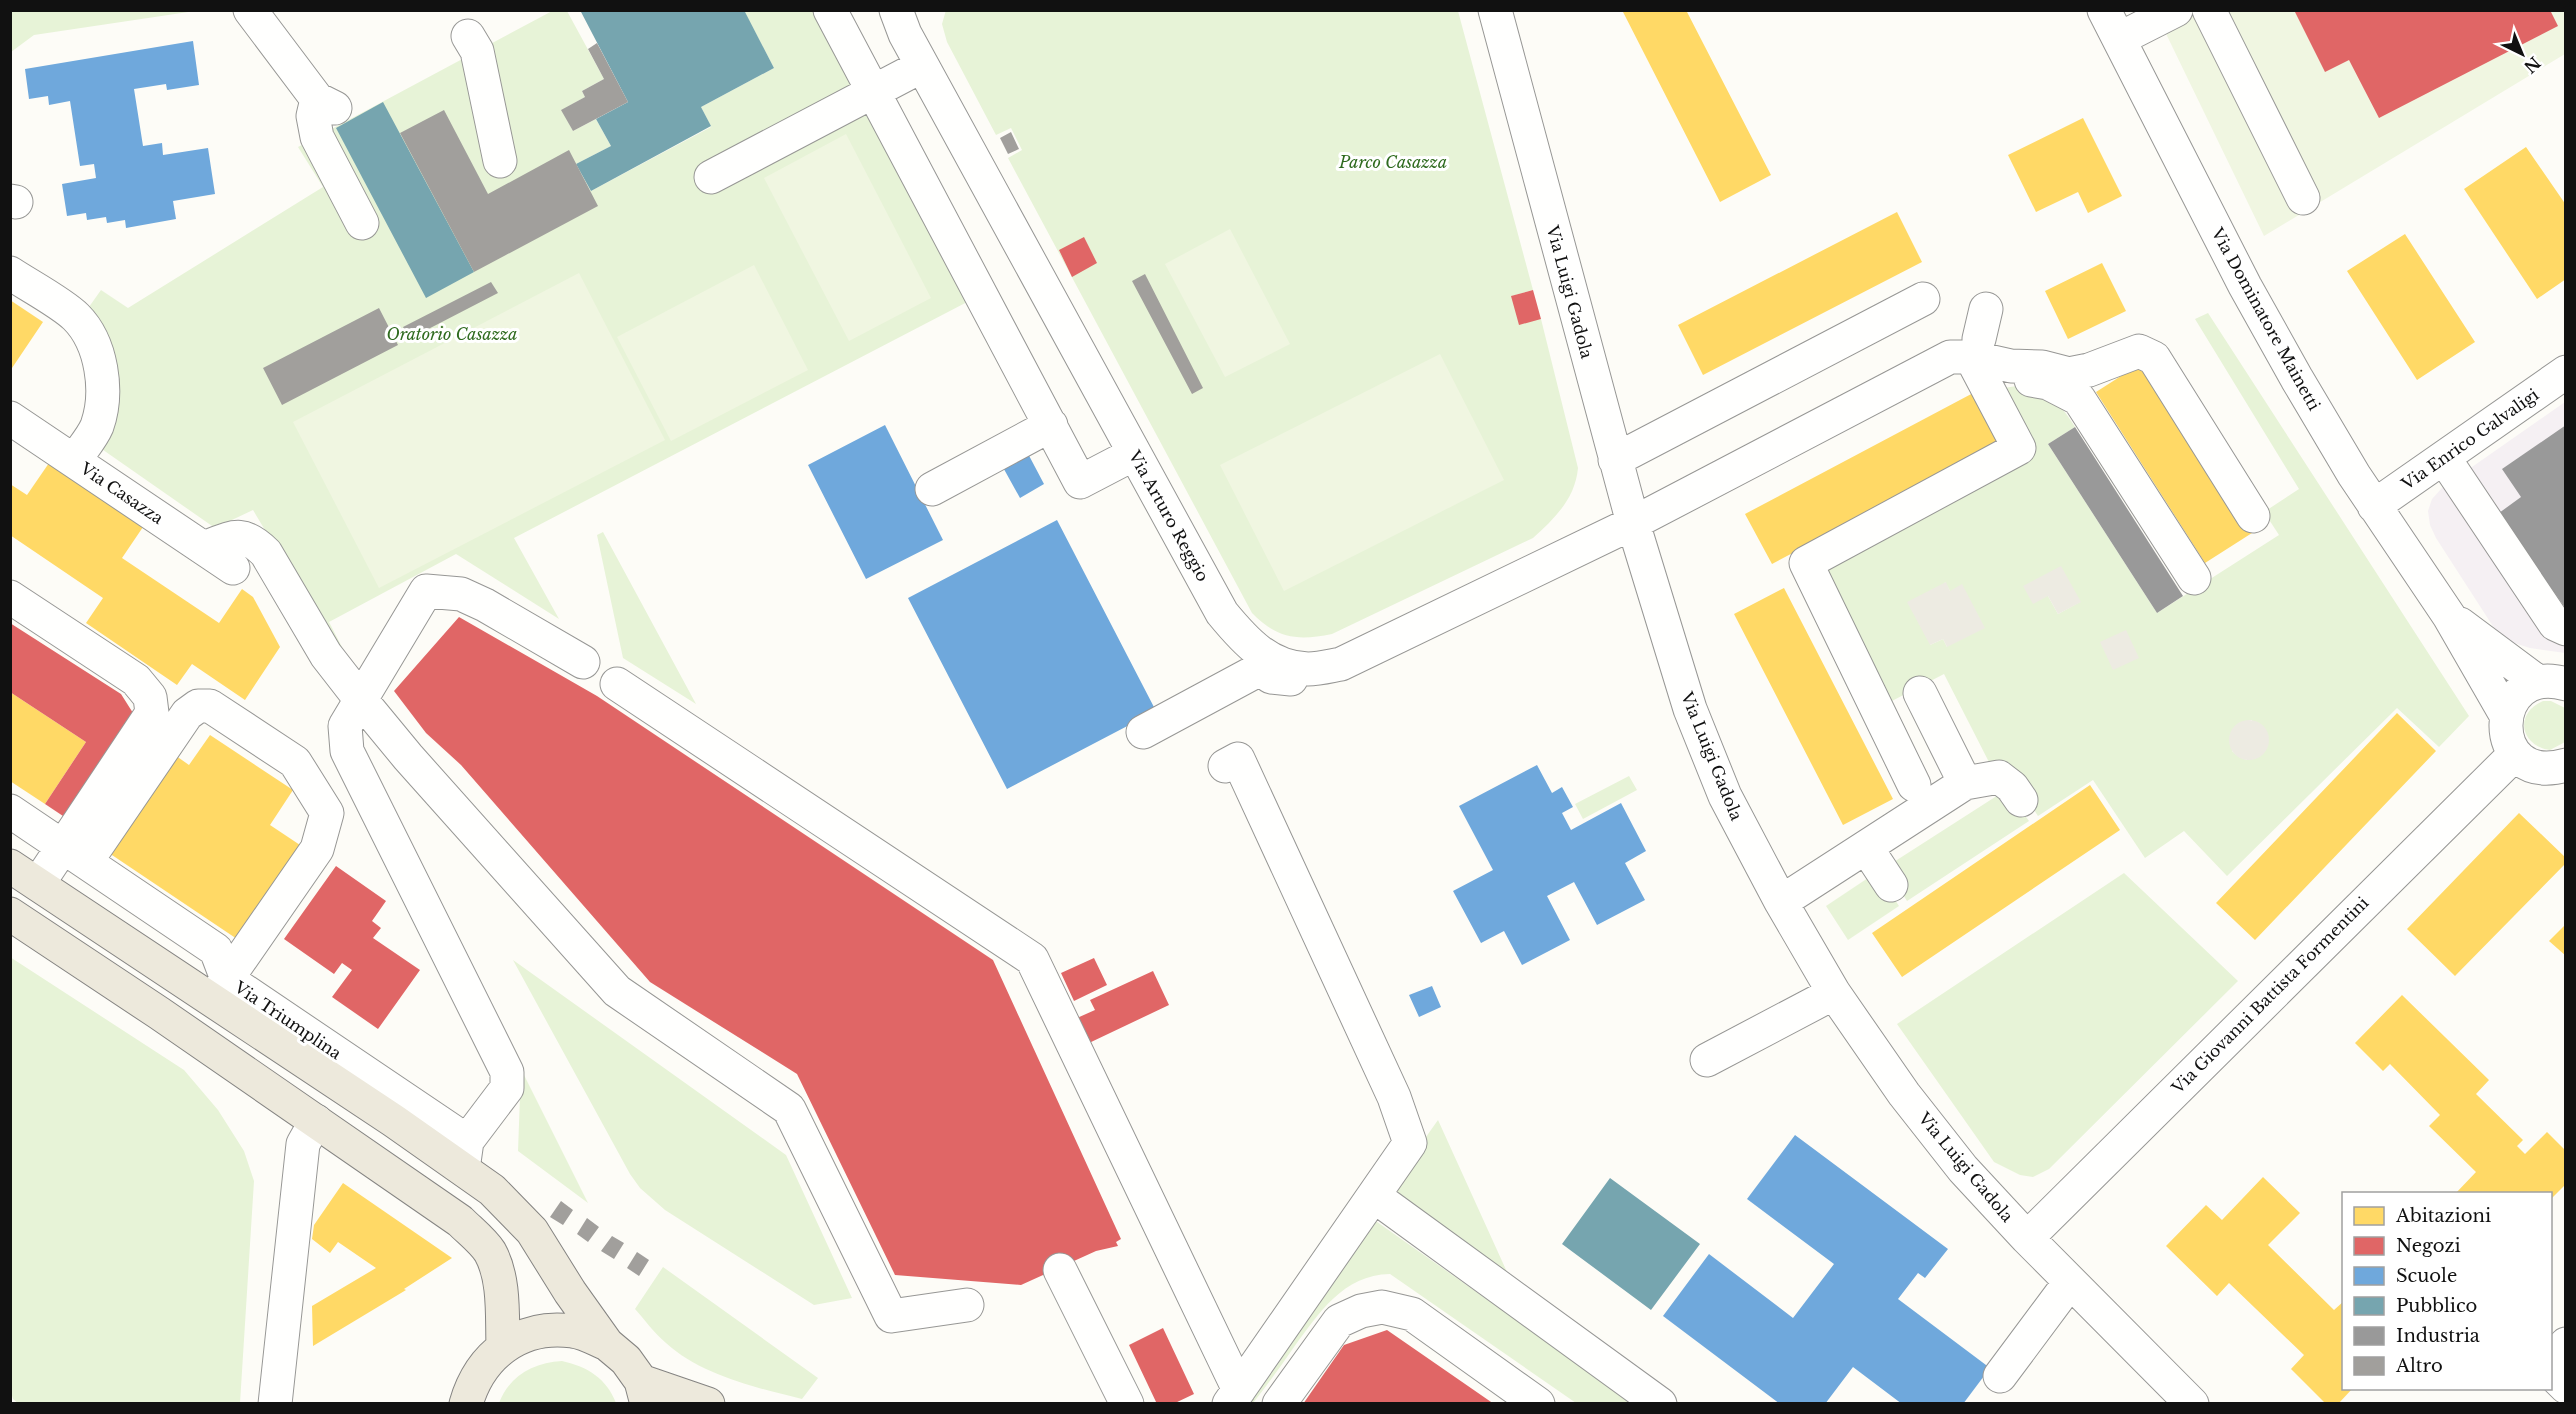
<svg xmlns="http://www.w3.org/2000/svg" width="2576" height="1414" viewBox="0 0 2576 1414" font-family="'Libre Baskerville',serif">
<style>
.industrial{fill:#f5f0f3}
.green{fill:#e7f3d7;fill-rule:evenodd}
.pitch{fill:#f0f6e1}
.plaza{fill:#edebe2}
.homes{fill:#ffd966}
.shops{fill:#e06666}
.schools{fill:#6fa8dc}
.public{fill:#76a5af}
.industry{fill:#999}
.building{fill:#a19f9c}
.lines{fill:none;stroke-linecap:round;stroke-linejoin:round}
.minor-casing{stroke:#979795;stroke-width:35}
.major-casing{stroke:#858482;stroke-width:35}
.minor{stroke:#fffffe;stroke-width:33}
.major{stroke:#ede9dc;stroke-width:33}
.labels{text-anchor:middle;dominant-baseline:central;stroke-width:6;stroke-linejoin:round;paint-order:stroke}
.park-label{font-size:16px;font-style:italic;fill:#2f6b1f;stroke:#fff}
.street-label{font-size:16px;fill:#111;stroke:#fff}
</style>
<rect width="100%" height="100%" fill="#fdfcf7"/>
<path class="industrial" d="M 2565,402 L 2565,653 L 2530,648 L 2508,641 L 2496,631 L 2436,538 L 2430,525 L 2428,511 L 2432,499 L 2442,488 Z"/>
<path class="green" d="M 11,10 L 195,10 L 195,11 L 34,35 L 11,52 Z
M 554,10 L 567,11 L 604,79 L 582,91 L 585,97 L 562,110 L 573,131 L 596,119 L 611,146 L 576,164 L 591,191 L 711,127 L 701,107 L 774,68 L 744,11 L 817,11 L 971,300 L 514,538 L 559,619 L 456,554 L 329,622 L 358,678 L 350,672 L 253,510 L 215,528 L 96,445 L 84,314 L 101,290 L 128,308 L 323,187 L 298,147 Z
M 946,10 L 1458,11 L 1533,290 L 1512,296 L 1541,319 L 1578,468 C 1575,499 1555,518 1533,538 L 1332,634 C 1298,641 1277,639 1252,613 L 1008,158 L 1022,150 L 1011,128 L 996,135 L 947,42 L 942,24 Z
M 2208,313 L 2469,716 L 2439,747 L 2397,708 L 2227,876 L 2184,831 L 2145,858 L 2093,780 L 2038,816 L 2020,788 L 1991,766 L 1944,674 L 1888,703 L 1823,573 L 1998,390 C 2033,378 2057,397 2075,427 L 2048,444 L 2157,613 L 2279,535 L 2264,512 L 2299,489 L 2195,319 ZM 1945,582 L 1950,591 L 1947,647 L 1943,639 L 1930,645 ZM 2048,596 L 2080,602 L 2058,614 ZM 2252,720 L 2247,760 L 2239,757 L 2232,751 L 2239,723 Z
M 603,532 L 696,704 L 623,658 L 597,535 Z
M 2543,701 L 2551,701 L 2565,708 L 2565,742 L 2550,750 C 2520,746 2514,713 2543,701 Z
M 1629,776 L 1637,790 L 1583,819 L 1575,804 Z
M 2006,790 L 2029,821 L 1907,901 L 1886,867 Z
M 1877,872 L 1899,906 L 1848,940 L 1826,906 Z
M 2124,873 L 2238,981 L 2049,1169 L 2033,1177 L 2020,1175 L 1994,1162 L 1897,1024 Z
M 10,957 L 184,1070 L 218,1110 L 244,1151 L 254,1181 L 240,1403 L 19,1404 L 13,1399 L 10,1389 Z
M 513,960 L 786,1155 L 852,1298 L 814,1305 L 665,1210 L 640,1188 L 630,1174 Z
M 521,1069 L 588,1203 L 518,1151 Z
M 1438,1120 L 1507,1272 L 1402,1199 L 1396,1193 L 1394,1182 Z
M 1370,1217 L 1634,1403 L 1576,1403 L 1390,1274 C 1343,1275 1319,1313 1294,1347 C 1281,1366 1267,1385 1253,1403 L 1236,1404 Z
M 663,1267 L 818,1378 L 802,1399 C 757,1388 701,1375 666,1343 C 654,1333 645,1320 635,1309 Z
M 562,1361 C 588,1367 606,1378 616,1403 L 499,1403 C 510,1375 533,1363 562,1361 Z"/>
<path class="pitch" d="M 2155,11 L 2565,11 L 2565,54 L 2264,236 Z
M 846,134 L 931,298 L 849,341 L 764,178 Z
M 1230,229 L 1290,344 L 1225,377 L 1165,264 Z
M 754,265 L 808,370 L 671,441 L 617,337 Z
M 579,273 L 665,440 L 379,588 L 293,422 Z
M 1440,354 L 1504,480 L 1284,591 L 1220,465 Z"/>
<path class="plaza" d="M 2061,566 L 2081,602 L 2058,614 L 2048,596 L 2033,604 L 2023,586 Z
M 1946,582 L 1950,591 L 1962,584 L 1985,628 L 1947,647 L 1943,639 L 1930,645 L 1907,602 Z
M 2126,630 L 2139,658 L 2113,670 L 2100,642 Z
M2229 740a20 20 0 1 1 40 0a20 20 0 1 1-40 0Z"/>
<path class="homes" d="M 1622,10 L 1686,10 L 1771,175 L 1720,202 Z
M 2083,118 L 2122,196 L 2088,213 L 2078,192 L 2036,212 L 2008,155 Z
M 2526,147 L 2566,205 L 2566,279 L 2537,299 L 2464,189 Z
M 1897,212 L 1922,262 L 1703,375 L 1678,325 Z
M 2405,234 L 2475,342 L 2417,380 L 2347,271 Z
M 2102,263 L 2126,311 L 2068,339 L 2045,291 Z
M 10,300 L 43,322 L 10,371 Z
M 2143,362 L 2252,533 L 2205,563 L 2096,392 Z
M 1975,392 L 2002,442 L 1772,564 L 1745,514 Z
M 49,463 L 143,527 L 122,558 L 219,623 L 242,589 L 253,597 L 280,647 L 245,700 L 192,664 L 177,685 L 86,623 L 103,598 L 10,535 L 10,484 L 27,495 Z
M 1784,588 L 1893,799 L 1843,825 L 1734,614 Z
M 488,688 L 492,688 L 676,808 L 676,813 L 654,847 L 649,850 L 601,830 L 465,728 L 463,722 Z
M 10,692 L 86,742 L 45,804 L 10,781 Z
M 2397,713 L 2436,751 L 2255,940 L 2216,903 Z
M 210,735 L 293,790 L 270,825 L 300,845 L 237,939 L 106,851 L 172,753 L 189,765 Z
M 2090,785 L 2120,830 L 1902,977 L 1872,933 Z
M 2519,813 L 2566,858 L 2566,863 L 2455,976 L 2407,929 Z
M 636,872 L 843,996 L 878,1025 L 938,1151 L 976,1267 L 886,1247 L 802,1072 L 657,980 Z
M 846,889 L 895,912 L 935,939 L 974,972 L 976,978 L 959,1004 L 951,1006 L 827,924 L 825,917 Z
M 2566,924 L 2566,956 L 2549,941 Z
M 2402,995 L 2489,1080 L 2476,1094 L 2523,1140 L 2517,1146 L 2525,1154 L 2547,1132 L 2566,1151 L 2566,1184 L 2550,1200 L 2550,1194 L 2455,1194 L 2476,1172 L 2429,1126 L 2440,1115 L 2390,1064 L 2383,1071 L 2355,1043 Z
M 2263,1177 L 2300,1213 L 2268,1245 L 2334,1310 L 2344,1301 L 2344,1388 L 2353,1388 L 2338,1404 L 2326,1404 L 2291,1369 L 2304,1355 L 2229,1283 L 2217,1296 L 2166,1246 L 2206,1205 L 2222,1220 Z
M 343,1183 L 452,1258 L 404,1289 L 406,1290 L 313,1346 L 312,1306 L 376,1268 L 338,1242 L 330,1253 L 312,1239 L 314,1225 Z"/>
<path class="shops" d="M 2294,10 L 2550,10 L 2558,26 L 2379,118 L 2349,60 L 2325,72 Z
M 1084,237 L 1097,263 L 1072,277 L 1059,250 Z
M 1533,290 L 1541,319 L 1519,325 L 1511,296 Z
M 459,617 L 597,696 L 993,960 L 1121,1239 L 1116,1242 L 1118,1246 L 1096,1251 L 1021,1285 L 895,1275 L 797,1074 L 650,982 L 461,765 L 426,733 L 394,691 Z
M 10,623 L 121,694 L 133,713 L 69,820 L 45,804 L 86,742 L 10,692 Z
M 336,866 L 386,901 L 372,921 L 381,928 L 373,938 L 420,970 L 378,1029 L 332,997 L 352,970 L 342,963 L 334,974 L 284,939 Z
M 1094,958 L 1107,985 L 1074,1001 L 1061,973 Z
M 1153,971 L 1169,1005 L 1089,1043 L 1077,1018 L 1095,1010 L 1090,1000 Z
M 1163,1328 L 1194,1394 L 1173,1404 L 1157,1404 L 1129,1345 Z
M 1387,1330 L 1494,1404 L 1303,1404 L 1344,1345 Z"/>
<path class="schools" d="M 193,41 L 199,85 L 167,90 L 166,84 L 134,89 L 143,146 L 162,143 L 163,155 L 208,148 L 215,194 L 173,201 L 176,219 L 126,228 L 125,220 L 107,223 L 106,217 L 87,220 L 86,213 L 67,216 L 62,184 L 96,178 L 94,164 L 80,166 L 70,101 L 49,105 L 48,96 L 29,99 L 25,69 Z
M 885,425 L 943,540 L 866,579 L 808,465 Z
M 1025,448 L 1044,484 L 1020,498 L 1000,462 Z
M 1057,520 L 1156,711 L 1007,789 L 908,598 Z
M 1537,765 L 1552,793 L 1562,787 L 1573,807 L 1562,813 L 1571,830 L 1621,803 L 1646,851 L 1625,863 L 1645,900 L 1597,925 L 1574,882 L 1547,896 L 1570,940 L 1522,965 L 1504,931 L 1481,943 L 1453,891 L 1493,870 L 1459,806 Z
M 1432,986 L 1441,1007 L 1419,1017 L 1409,995 Z
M 1795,1135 L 1948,1249 L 1925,1278 L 1918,1273 L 1898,1299 L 1990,1368 L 1963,1404 L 1902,1404 L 1853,1367 L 1825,1404 L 1780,1404 L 1663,1316 L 1709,1254 L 1793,1318 L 1834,1264 L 1747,1199 Z"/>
<path class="public" d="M 580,10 L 744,10 L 774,68 L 701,107 L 711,126 L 591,191 L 576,164 L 611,146 L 596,119 L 628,102 Z
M 383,102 L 474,272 L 426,298 L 336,128 Z
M 1610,1178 L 1700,1244 L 1651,1310 L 1562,1244 Z"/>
<path class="industry" d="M 2566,425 L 2566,609 L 2499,513 L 2521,497 L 2502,469 Z
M 2075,427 L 2183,596 L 2157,613 L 2048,444 Z"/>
<path class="building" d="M 597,43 L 628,102 L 573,131 L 561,110 L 585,97 L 582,91 L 604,79 L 588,49 Z
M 444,110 L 488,194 L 569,150 L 598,206 L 474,272 L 400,133 Z
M 1011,132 L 1019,149 L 1008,154 L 1000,138 Z
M 1145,274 L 1203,388 L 1192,394 L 1132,281 Z
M 491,282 L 498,293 L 409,339 L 403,327 Z
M 379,308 L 398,345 L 282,405 L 263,368 Z
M 561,1201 L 573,1210 L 563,1225 L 550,1217 Z
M 587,1218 L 599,1227 L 588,1242 L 577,1234 Z
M 612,1236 L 624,1243 L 614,1259 L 601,1251 Z
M 637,1252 L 649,1260 L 639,1276 L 627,1268 Z"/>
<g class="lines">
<defs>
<path id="minor" d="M 250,10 L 317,99 L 335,108
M 830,10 L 1080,482 L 1126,458
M 896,10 L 905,34 L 1222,613 C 1245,641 1269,668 1308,669 C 1319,669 1330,666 1341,664 L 1633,523 L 1950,357 L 1971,357 L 2011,366 L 2042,367 L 2069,374 L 2089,370 L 2139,351 L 2154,358 L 2253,516
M 1495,10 L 1633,523 L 1690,709 L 1725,796 L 1781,902 L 1834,993 L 1904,1094 L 1963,1169 L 2027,1238 L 2192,1404
M 2104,10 L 2245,286 L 2297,379 L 2354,475 L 2449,616 L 2506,715
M 2209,10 L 2303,198
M 468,36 L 477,51 L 500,161
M 2119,39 L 2176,10
M 317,99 L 313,116 L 317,137 L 362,223
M 711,177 L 922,66
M 10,201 L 16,202
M 10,273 C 28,285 62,303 76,317 C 102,343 109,392 97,426 C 92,438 81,450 74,461
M 1979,339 L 1986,309
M 2031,380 L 2048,383 L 2079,399 L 2194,578
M 10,418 L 233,568
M 2444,458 L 2555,624 L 2566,629
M 1615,460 L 1923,299
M 932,489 L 1051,425
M 2374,506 L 2566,372
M 204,548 C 233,537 242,529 266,553 L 326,655 L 361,700 L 408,757 L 617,991 L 789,1109 L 891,1316 L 967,1305
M 10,597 L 136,680 L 150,697 L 152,713 L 38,884
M 2460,624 L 2538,682
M 617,684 L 1032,959 L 1239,1390
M 2566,684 C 2488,661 2484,789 2566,765
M 1143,732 L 1260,669 L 1271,677 L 1291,679
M 1225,766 L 1238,759 L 1394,1097 L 1410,1143 L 1229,1404
M 1965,783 L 1999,777 L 2012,787 L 2021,800
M 1914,785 L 1806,563 L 2019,448 L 1971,357
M 10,811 L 216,950 L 227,979 L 467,1141 L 464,1162
M 1866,847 L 1891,885
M 86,862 L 187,714 L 198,706 L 210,706 L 295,762 L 327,813 L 317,849 L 218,992
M 1781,902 L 1965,783 L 1920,693
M 1707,1060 L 1834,993
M 467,1141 L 507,1088 L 507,1072 L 347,751 L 345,726 L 426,591 L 461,594 L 485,605 L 583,662
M 1374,1196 L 1660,1404
M 2027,1238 L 2515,754
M 1060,1270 L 1127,1404
M 2566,1344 C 2556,1354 2552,1360 2552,1373 L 2566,1387
M 2000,1376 L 2070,1282
M 275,1404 L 303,1144 L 316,1121
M 1279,1404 L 1339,1321 L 1361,1311 L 1382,1307 L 1412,1314 L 1538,1404"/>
<path id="major" d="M 10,866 L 394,1121 L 492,1190 L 532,1231 L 570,1292 L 607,1344 L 626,1360 L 641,1381 L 647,1404
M 10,914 L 159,1013 L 460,1221 C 470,1231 483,1241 490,1252 C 505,1279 502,1316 503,1346
M 641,1381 L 708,1404
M 466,1404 C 480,1355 520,1324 572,1331 C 584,1332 597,1340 607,1344"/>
</defs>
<use href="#minor" class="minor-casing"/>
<use href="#major" class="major-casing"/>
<use href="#minor" class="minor"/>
<use href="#major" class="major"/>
</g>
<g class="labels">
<g class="park-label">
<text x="1393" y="162">Parco Casazza</text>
<text x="452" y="334">Oratorio Casazza</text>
</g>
<g class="street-label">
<text transform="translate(1570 292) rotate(75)">Via Luigi Gadola</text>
<text transform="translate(2266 319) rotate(61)">Via Dominatore Mainetti</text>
<text transform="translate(2470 439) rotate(-35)">Via Enrico Galvaligi</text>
<text transform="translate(122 493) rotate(34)">Via Casazza</text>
<text transform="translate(1169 516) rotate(61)">Via Arturo Reggio</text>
<text transform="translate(1712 756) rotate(68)">Via Luigi Gadola</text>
<text transform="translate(2270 995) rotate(-45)">Via Giovanni Battista Formentini</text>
<text transform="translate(288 1020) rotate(34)">Via Triumplina</text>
<text transform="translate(1966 1167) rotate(50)">Via Luigi Gadola</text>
</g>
</g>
<rect width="2576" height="1414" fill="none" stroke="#111111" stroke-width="24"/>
<rect x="2342" y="1192" width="210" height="198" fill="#ffffff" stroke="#a0a0a0" stroke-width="1.5"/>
<rect x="2354" y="1207" width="30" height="18" fill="#ffd966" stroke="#a0a0a0" stroke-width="1.5"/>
<text x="2396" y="1222" font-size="18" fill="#111111">Abitazioni</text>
<rect x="2354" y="1237" width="30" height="18" fill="#e06666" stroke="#a0a0a0" stroke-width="1.5"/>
<text x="2396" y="1252" font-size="18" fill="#111111">Negozi</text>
<rect x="2354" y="1267" width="30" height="18" fill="#6fa8dc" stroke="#a0a0a0" stroke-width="1.5"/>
<text x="2396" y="1282" font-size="18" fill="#111111">Scuole</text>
<rect x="2354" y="1297" width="30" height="18" fill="#76a5af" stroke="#a0a0a0" stroke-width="1.5"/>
<text x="2396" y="1312" font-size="18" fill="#111111">Pubblico</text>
<rect x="2354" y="1327" width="30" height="18" fill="#999999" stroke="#a0a0a0" stroke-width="1.5"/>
<text x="2396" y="1342" font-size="18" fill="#111111">Industria</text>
<rect x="2354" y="1357" width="30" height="18" fill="#a19f9c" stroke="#a0a0a0" stroke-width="1.5"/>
<text x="2396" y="1372" font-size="18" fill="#111111">Altro</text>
<g transform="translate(2522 54) rotate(137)" stroke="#ffffff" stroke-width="4.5" paint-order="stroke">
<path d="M0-4.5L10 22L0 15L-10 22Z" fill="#111111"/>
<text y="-9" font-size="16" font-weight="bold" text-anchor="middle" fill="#111111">N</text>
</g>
</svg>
